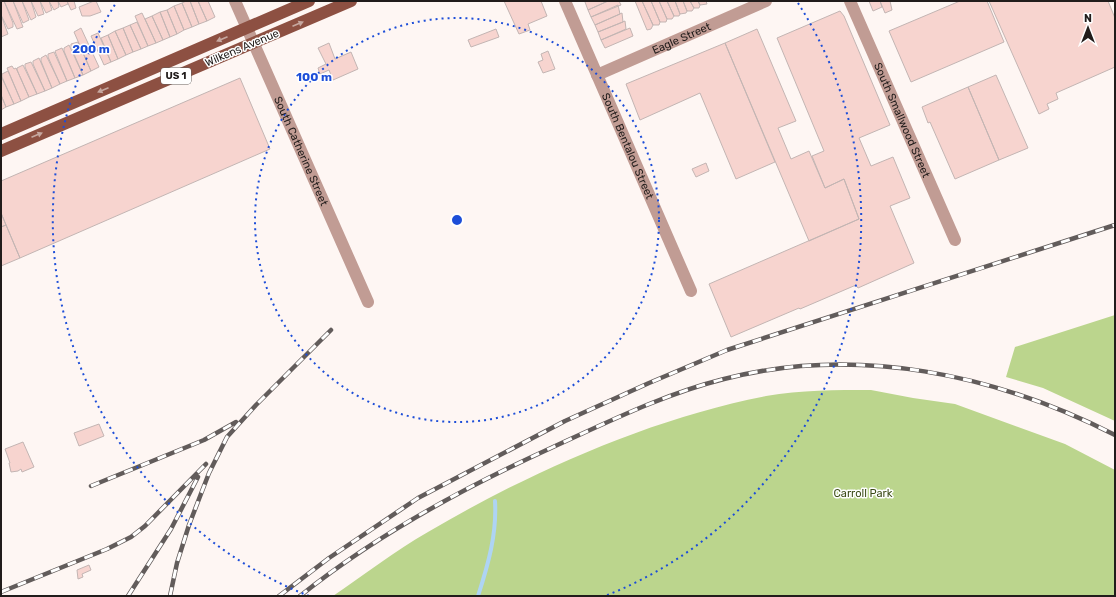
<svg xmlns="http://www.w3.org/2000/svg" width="1116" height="597" viewBox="0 0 1116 597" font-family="Rubik,sans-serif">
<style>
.green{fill:#bbd58d}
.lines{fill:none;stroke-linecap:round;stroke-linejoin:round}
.stream{stroke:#aed4f4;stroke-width:4}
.building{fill:#f7d4cf;stroke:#c3b5b3}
.minor{stroke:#c19c94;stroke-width:12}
.major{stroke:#8d5042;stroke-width:12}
.rail-casing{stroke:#625c5b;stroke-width:4.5}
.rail{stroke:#fff;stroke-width:3;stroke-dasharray:9;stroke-linecap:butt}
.oneway{fill:#c6a8a0}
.ring{fill:none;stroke:#1d4ed8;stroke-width:2;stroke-dasharray:2 4}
.labels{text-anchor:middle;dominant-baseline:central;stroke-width:3;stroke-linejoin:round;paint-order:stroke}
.shield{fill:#fff;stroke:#64605f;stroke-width:1}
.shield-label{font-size:10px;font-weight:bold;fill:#211c1b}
.street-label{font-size:11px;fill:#211c1b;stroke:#fff}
.park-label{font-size:11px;fill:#3c4c18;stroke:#fff}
.centre{fill:#1d4ed8;stroke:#fff;stroke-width:2}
.ring-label{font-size:12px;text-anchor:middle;font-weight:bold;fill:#1d4ed8;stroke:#fff;stroke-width:3;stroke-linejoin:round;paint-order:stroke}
</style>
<rect width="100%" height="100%" fill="#fef6f3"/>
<path class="green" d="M 1115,315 L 1115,421 L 1043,388 L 1006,377 L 1015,347 Z
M 871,390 L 913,398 L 955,404 L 1065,444 L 1115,470 L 1115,596 L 333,596 C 364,575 395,551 428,532 C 528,473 651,418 766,396 C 801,390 836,390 871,390 Z"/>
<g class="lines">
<path class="stream" d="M 478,596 C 488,565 497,534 495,501"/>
</g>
<path class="building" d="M 1,1 L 4,1 L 13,23 L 13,27 L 8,29 L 1,15 Z
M 4,1 L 13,1 L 23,27 L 17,29 Z
M 13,1 L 22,1 L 29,20 L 23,23 Z
M 22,1 L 31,1 L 36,17 L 31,20 Z
M 31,1 L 40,1 L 44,14 L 38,16 Z
M 40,1 L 49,1 L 52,10 L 46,13 Z
M 49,1 L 58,1 L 59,7 L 54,10 Z
M 58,1 L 67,1 L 68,4 L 61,7 Z
M 67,1 L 74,1 L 76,8 L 71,10 Z
M 94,1 L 96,1 L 101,12 L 90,16 L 82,16 L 79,7 Z
M 186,1 L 190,1 L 199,24 L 192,27 L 182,3 Z
M 190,1 L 198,1 L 207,21 L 199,24 Z
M 198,1 L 208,1 L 215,17 L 207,21 Z
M 504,1 L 541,1 L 547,16 L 528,24 L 530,30 L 519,34 Z
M 586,1 L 608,1 L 588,10 L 585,2 Z
M 608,1 L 619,1 L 621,5 L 591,17 L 588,10 Z
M 635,1 L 642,1 L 653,25 L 651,29 L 647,30 Z
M 642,1 L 651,1 L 660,22 L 659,25 L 653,25 Z
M 651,1 L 659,1 L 667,19 L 666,22 L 660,22 Z
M 659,1 L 667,1 L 674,16 L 672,19 L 667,19 Z
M 667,1 L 675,1 L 680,14 L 679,16 L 674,16 Z
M 675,1 L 683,1 L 687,11 L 686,13 L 680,14 Z
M 683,1 L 690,1 L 694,8 L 692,11 L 687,11 Z
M 690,1 L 698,1 L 700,5 L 699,8 L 694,8 Z
M 698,1 L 706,1 L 707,4 L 700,5 Z
M 869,1 L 880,1 L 882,7 L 873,11 Z
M 880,1 L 890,1 L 892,10 L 885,13 Z
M 960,1 L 987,1 L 1004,42 L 911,82 L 889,31 Z
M 989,1 L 1108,1 L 1115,18 L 1115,67 L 1056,93 L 1058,99 L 1047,104 L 1049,109 L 1039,114 Z
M 182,3 L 192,27 L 184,30 L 174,6 Z
M 618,5 L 620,14 L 595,25 L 591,17 Z
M 174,6 L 184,30 L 177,34 L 167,10 Z
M 167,10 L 177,34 L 170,37 L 160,12 Z
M 840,11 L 844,16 L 890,125 L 859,138 L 871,166 L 893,157 L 910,198 L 890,206 L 914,263 L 858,288 L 856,285 L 800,309 L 799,308 L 731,337 L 709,284 L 859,219 L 844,179 L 825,188 L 812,156 L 824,151 L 777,38 Z
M 160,12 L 170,37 L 163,40 L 152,16 Z
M 142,13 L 156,43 L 148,46 L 135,16 Z
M 622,13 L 623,22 L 598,32 L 595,25 Z
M 1,15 L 8,34 L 1,37 Z
M 152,16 L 163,40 L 156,43 L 145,19 Z
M 625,21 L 626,29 L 601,40 L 598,32 Z
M 137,22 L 148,46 L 141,49 L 130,25 Z
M 130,25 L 141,49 L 133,52 L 123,28 Z
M 81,28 L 99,67 L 91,71 L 74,32 Z
M 123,28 L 133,52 L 126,55 L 115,31 Z
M 630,28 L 633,36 L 605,48 L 601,40 Z
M 496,29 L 499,37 L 471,47 L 468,40 Z
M 757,29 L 796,121 L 778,128 L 791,159 L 809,151 L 825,188 L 844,179 L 859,219 L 809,241 L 725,43 Z
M 115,31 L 126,55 L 118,59 L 108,35 Z
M 98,33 L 111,62 L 104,65 L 91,36 Z
M 108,35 L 118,59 L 111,62 L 101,38 Z
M 78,42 L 91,71 L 83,75 L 71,47 L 71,44 Z
M 329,43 L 335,59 L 351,52 L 358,69 L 333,80 L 329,70 L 320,74 L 318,68 L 326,64 L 318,48 Z
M 725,43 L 775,162 L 736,179 L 700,93 L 640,120 L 626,84 Z
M 69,45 L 83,75 L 75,78 L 64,51 L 64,48 Z
M 62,48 L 75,78 L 67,81 L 56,54 L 55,51 Z
M 548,51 L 555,69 L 543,73 L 538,62 L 543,60 L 541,54 Z
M 54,52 L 67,81 L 60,84 L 48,57 L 48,54 Z
M 46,55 L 60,84 L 52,88 L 41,61 L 41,58 Z
M 39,58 L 52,88 L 45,91 L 33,64 L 33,61 Z
M 31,62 L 45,91 L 37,94 L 25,67 L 25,64 Z
M 23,65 L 37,94 L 29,97 L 17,70 L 17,68 Z
M 12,66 L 14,69 L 16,68 L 17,70 L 29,97 L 21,101 L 7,68 Z
M 8,71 L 21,101 L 14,104 L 2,77 L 2,74 Z
M 996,75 L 1028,148 L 999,160 L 968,87 Z
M 1,76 L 14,104 L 6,107 L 1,95 Z
M 240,78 L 270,149 L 20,258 L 1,213 L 1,181 Z
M 968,87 L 999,160 L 955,179 L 930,122 L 928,123 L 922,107 Z
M 1,95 L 6,107 L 1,110 Z
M 706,163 L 709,171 L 696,177 L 692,169 Z
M 1,213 L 6,225 L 1,227 Z
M 6,225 L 20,258 L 1,266 L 1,227 Z
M 99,424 L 104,436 L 79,446 L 74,433 Z
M 23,442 L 34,467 L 22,472 L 21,469 L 18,471 L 11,472 L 9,463 L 10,463 L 5,449 Z
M 89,565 L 91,570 L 82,574 L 83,577 L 78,579 L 77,570 Z"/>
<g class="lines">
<g class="minor">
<path id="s1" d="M 235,1 L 368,302"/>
<path id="s2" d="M 565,1 L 691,291"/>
<path id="s3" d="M 850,1 L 955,240"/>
<path id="s4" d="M 597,75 L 766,1"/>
</g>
<path class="major" d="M 1,134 L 309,1
M 1,151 L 351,1"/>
<defs>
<path id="rail" d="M 91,486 L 204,440 L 236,422
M 1,592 L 107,549 L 131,537 L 145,526 L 206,464
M 128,596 L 171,529 L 198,477
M 170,596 L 177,563 L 189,525 L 209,473 L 227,437 L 256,405 L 331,330
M 279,596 L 329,558 L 418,498 L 565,421 L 649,383 L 727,350 L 1115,225
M 300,596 C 376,535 463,488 551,448 C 608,422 664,394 724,379 C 857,345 995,374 1115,435"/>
</defs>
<use href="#rail" class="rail-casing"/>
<use href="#rail" class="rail"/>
</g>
<defs><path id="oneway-solid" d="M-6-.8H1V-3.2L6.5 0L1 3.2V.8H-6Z"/></defs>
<g class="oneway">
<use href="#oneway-solid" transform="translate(298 24) rotate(-23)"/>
<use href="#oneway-solid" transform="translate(222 39) rotate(157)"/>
<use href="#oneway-solid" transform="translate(103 90) rotate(157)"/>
<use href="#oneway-solid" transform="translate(37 135) rotate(-23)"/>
</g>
<g class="ring">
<circle cx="457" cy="220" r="202"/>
<path d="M309 596A404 404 0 0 1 116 3M798 3A404 404 0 0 1 605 596"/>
</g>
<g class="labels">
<rect class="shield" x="161" y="68" width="30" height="16" rx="3"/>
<g class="shield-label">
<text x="176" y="76">US 1</text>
</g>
<g class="street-label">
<text stroke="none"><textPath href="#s4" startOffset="92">Eagle Street</textPath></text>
<text transform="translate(242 48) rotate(-23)">Wilkens Avenue</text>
<text stroke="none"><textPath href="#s3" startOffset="130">South Smallwood Street</textPath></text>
<text stroke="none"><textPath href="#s2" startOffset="158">South Bentalou Street</textPath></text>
<text stroke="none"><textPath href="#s1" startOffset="164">South Catherine Street</textPath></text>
</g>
<g class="park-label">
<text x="863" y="493">Carroll Park</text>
</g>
</g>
<circle cx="457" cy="220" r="6" class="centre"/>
<g class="ring-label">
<text x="91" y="53">200 m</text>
<text x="314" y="81">100 m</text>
</g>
<rect width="1116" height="597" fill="none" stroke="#211c1b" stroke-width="4"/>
<g transform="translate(1088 28)" stroke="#ffffff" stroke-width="3" paint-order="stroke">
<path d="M0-3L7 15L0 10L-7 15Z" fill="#211c1b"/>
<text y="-6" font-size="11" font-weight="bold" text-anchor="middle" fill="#211c1b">N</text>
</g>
</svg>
